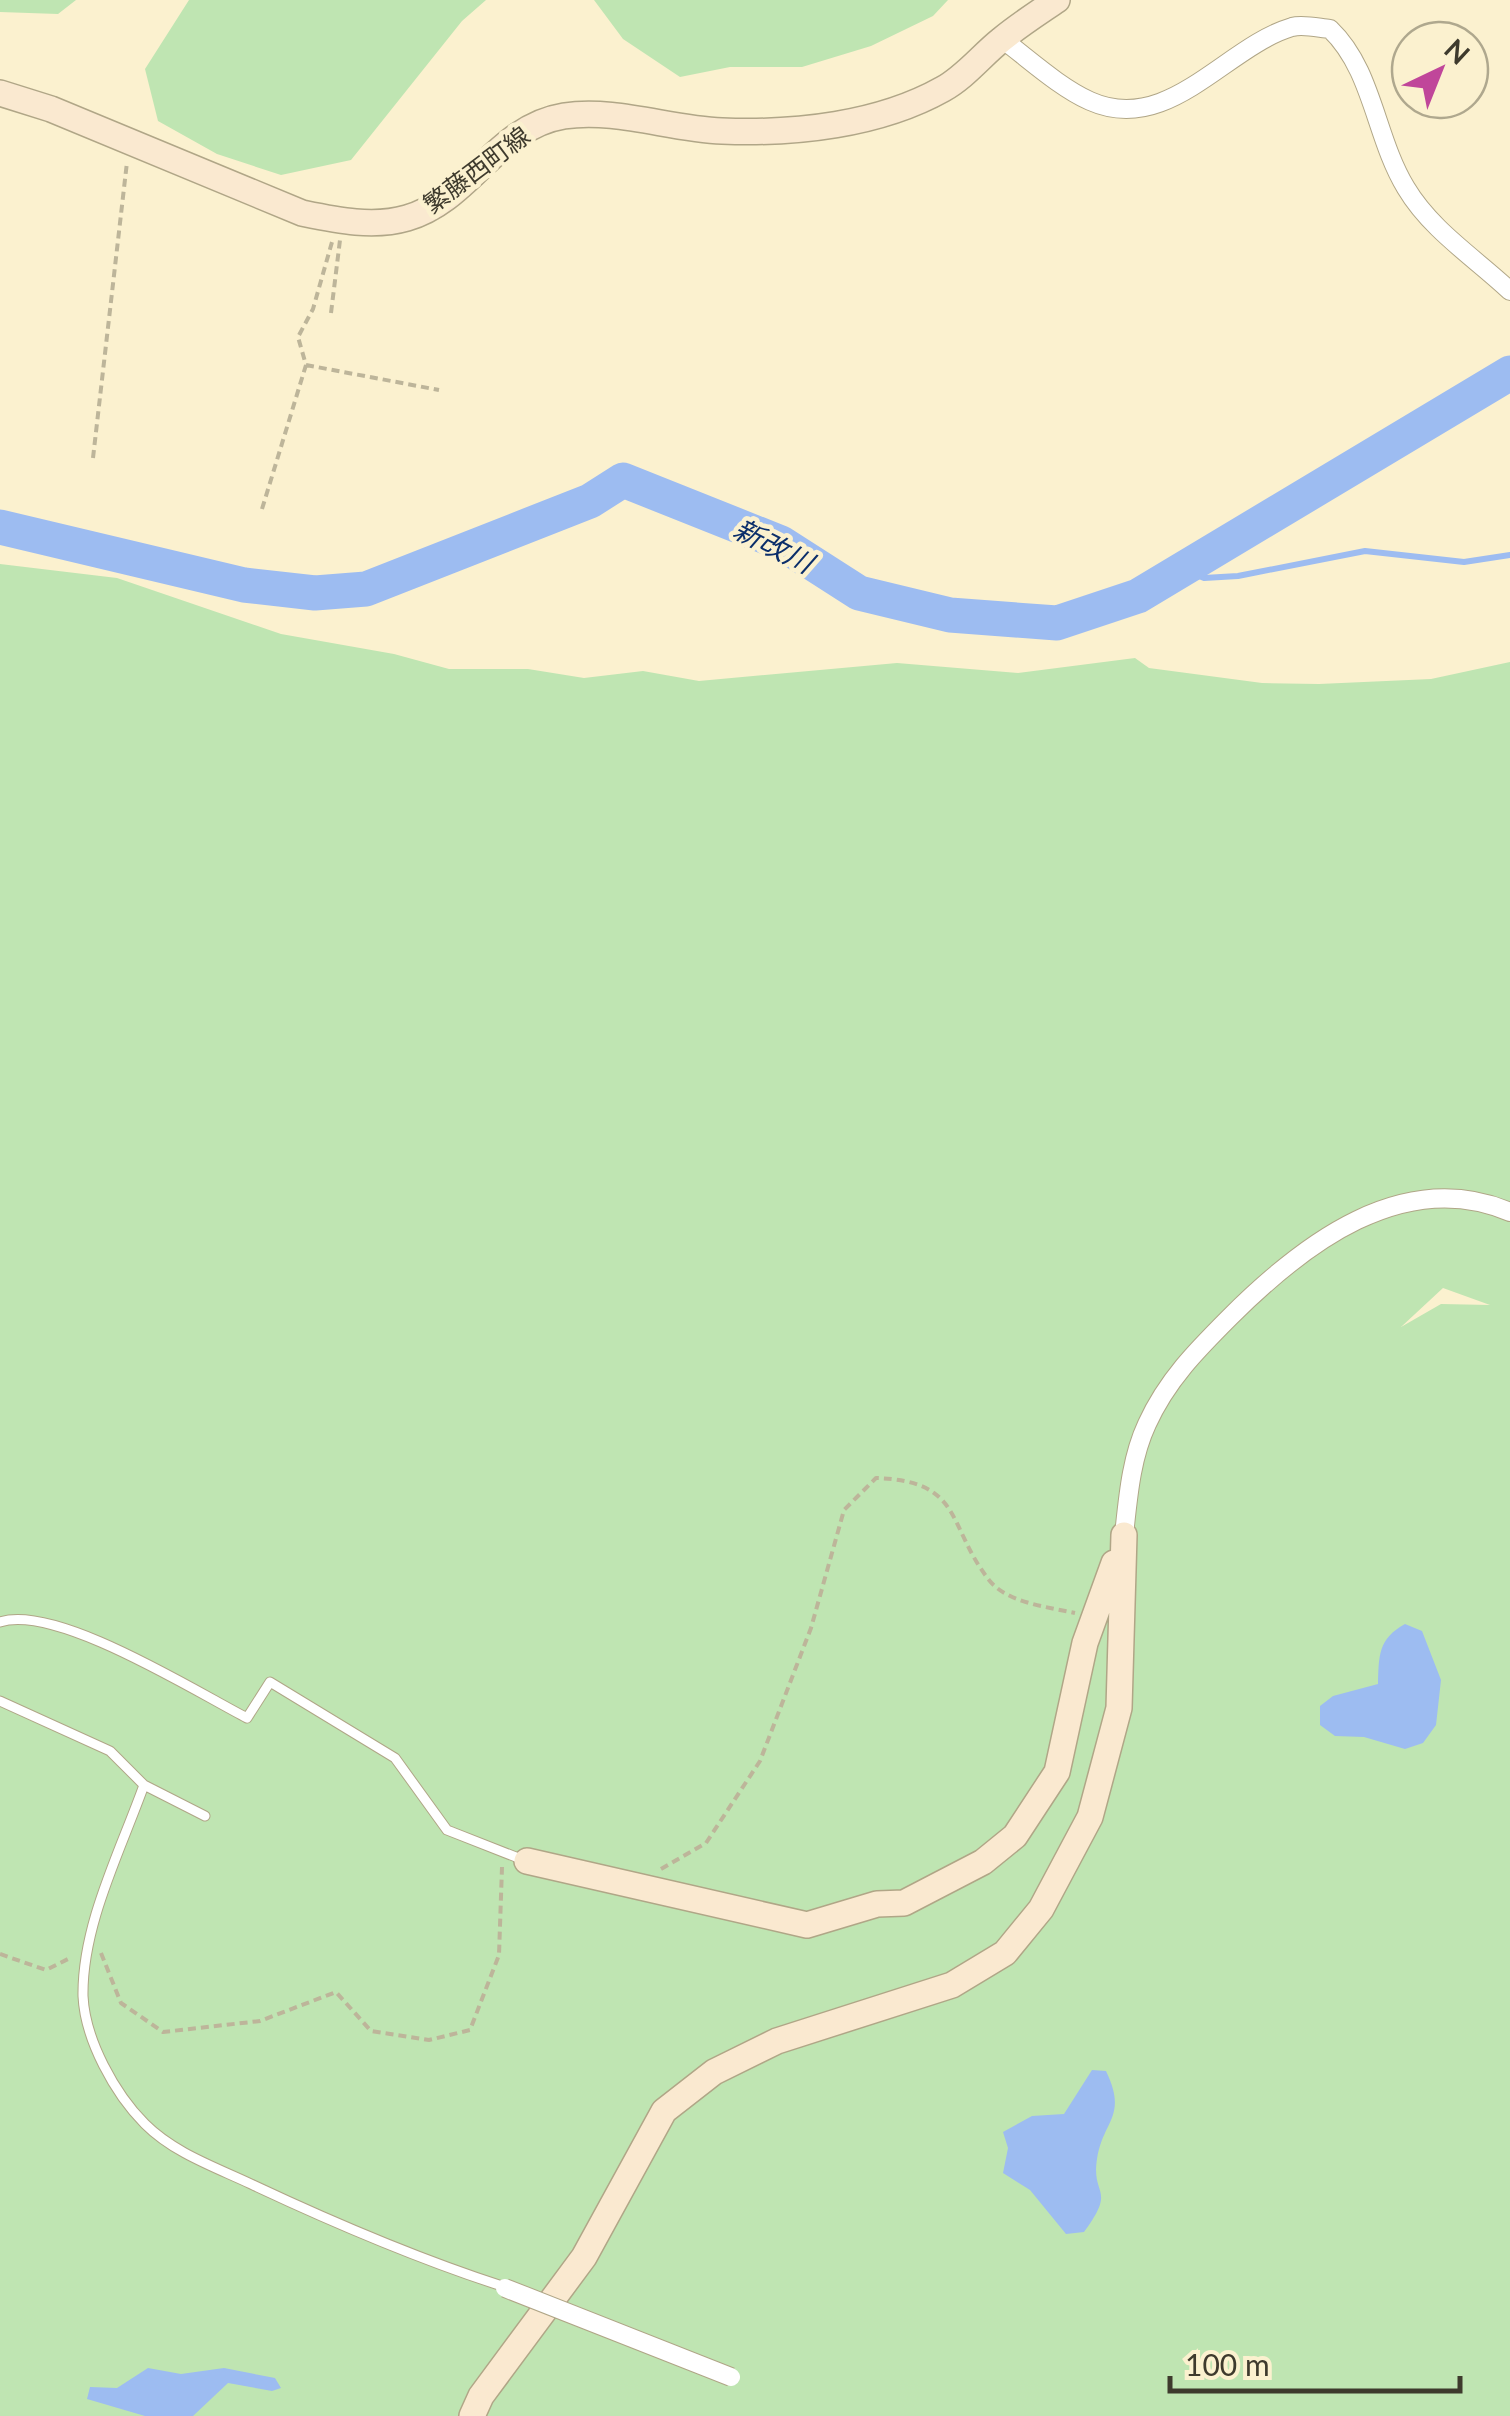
<svg xmlns="http://www.w3.org/2000/svg" width="1510" height="2416" viewBox="0 0 1510 2416" font-family="Lato,'Noto Sans JP',sans-serif">
<style>
.green{fill:#bfe5b2;fill-rule:evenodd}
.water{fill:#9dbcf1}
.lines{fill:none;stroke-linecap:round;stroke-linejoin:round}
.stream{stroke:#9dbcf1;stroke-width:6}
.river{stroke:#9dbcf1;stroke-width:35}
.lane-casing{stroke:#b0a687;stroke-width:11}
.street-casing{stroke:#b0a687;stroke-width:20}
.secondary-casing{stroke:#b0a687;stroke-width:28}
.path{stroke:#bdb59a;stroke-width:4;stroke-dasharray:8 5;stroke-linecap:butt}
.lane{stroke:#fff;stroke-width:9}
.street{stroke:#fff;stroke-width:18}
.secondary{stroke:#fae9d0;stroke-width:25}
.street-bridge-casing{stroke:#b0a687;stroke-width:20;stroke-linecap:butt}
.street-bridge{stroke:#fff;stroke-width:18}
.labels{text-anchor:middle;dominant-baseline:central;stroke-width:9;stroke-linejoin:round;paint-order:stroke}
.street-label{font-size:25px;fill:#3e3a2d;stroke:#fbf1cf}
.water-label{font-size:28px;font-style:italic;fill:#0b2e6a;stroke:#fbf1cf}
</style>
<rect width="100%" height="100%" fill="#fbf1cf"/>
<path class="green" d="M 0,0 L 76,0 L 58,14 L 0,12 Z
M 189,0 L 486,0 L 462,21 L 351,160 L 281,175 L 217,154 L 158,121 L 145,69 Z
M 594,0 L 948,0 L 933,16 L 871,46 L 802,67 L 730,67 L 680,77 L 623,39 Z
M 0,564 L 117,578 L 281,634 L 394,654 L 449,669 L 528,669 L 584,678 L 643,671 L 699,681 L 897,663 L 1018,673 L 1135,658 L 1149,668 L 1262,683 L 1319,684 L 1431,679 L 1510,662 L 1510,2416 L 0,2416 ZM 1443,1288 L 1490,1305 L 1441,1304 L 1401,1327 Z"/>
<path class="water" d="M 1405,1624 L 1422,1631 L 1441,1680 L 1436,1725 L 1423,1743 L 1405,1749 L 1364,1737 L 1335,1736 L 1320,1725 L 1320,1706 L 1333,1696 L 1378,1684 C 1379,1655 1378,1639 1405,1624 Z
M 1092,2070 L 1106,2071 C 1128,2117 1103,2120 1097,2159 C 1091,2197 1117,2187 1084,2232 L 1066,2234 L 1030,2190 L 1003,2173 L 1008,2148 L 1003,2132 L 1032,2116 L 1064,2114 Z
M 148,2368 L 181,2374 L 224,2368 L 275,2378 L 281,2388 L 272,2391 L 228,2383 L 193,2416 L 145,2416 L 87,2399 L 90,2387 L 117,2388 Z"/>
<g class="lines">
<path class="stream" d="M 1182,569 L 1204,578 L 1238,576 L 1365,551 L 1464,562 L 1510,555"/>
<path class="river" d="M 0,527 L 244,585 L 315,593 L 366,589 L 590,501 L 623,480 L 781,543 L 859,593 L 950,615 L 1057,623 L 1138,596 L 1510,373"/>
<defs>
<path id="lane" d="M 0,1622 C 56,1604 193,1690 247,1718 L 270,1682 L 395,1758 L 447,1830 L 526,1861
M 0,1701 L 110,1751 L 144,1785 L 205,1816
M 144,1785 C 120,1852 82,1925 83,1996 C 85,2040 115,2094 145,2124 C 174,2153 215,2167 251,2184 C 334,2223 418,2259 505,2287"/>
<path id="street" d="M 1002,39 C 1029,59 1059,87 1090,101 C 1168,136 1225,47 1292,27 C 1303,24 1319,28 1330,29 C 1373,70 1375,137 1406,188 C 1431,230 1475,258 1510,291
M 1124,1535 C 1128,1498 1131,1458 1147,1424 C 1167,1380 1197,1350 1230,1317 C 1302,1245 1403,1166 1510,1212"/>
<path id="secondary" d="M 0,93 L 51,109 L 302,213 C 336,220 373,228 407,218 C 470,200 496,127 564,116 C 615,108 670,129 722,131 C 795,134 879,125 943,89 C 965,77 982,55 1001,40 C 1019,25 1038,13 1057,0
M 527,1861 L 807,1925 L 877,1904 L 904,1903 L 983,1862 L 1015,1836 L 1057,1772 L 1085,1643 L 1114,1563
M 472,2416 L 481,2396 L 584,2257 L 664,2111 L 714,2072 L 777,2041 L 952,1985 L 1005,1953 L 1041,1909 L 1090,1817 L 1119,1708 L 1124,1535"/>
</defs>
<use href="#lane" class="lane-casing"/>
<use href="#street" class="street-casing"/>
<use href="#secondary" class="secondary-casing"/>
<path class="path" d="M 331,313 L 340,240
M 306,365 L 439,390
M 93,458 L 127,162
M 262,509 L 306,365 L 298,337 L 313,309 L 332,242
M 661,1869 L 706,1843 L 760,1761 L 811,1628 L 844,1510 L 876,1478 C 964,1481 946,1525 989,1580 C 1007,1603 1048,1607 1075,1613
M 101,1953 L 121,2003 L 163,2032 L 260,2021 L 336,1992 L 371,2031 L 429,2040 L 470,2030 L 499,1955 L 502,1867
M 0,1954 L 46,1970 L 70,1958"/>
<use href="#lane" class="lane"/>
<use href="#street" class="street"/>
<use href="#secondary" class="secondary"/>
<defs>
<path id="street-bridge" d="M 505,2288 L 731,2377"/>
</defs>
<use href="#street-bridge" class="street-bridge-casing"/>
<use href="#street-bridge" class="street-bridge"/>
</g>
<g class="labels">
<g class="street-label">
<text transform="translate(476 169) rotate(-37)">繁藤西町線</text>
</g>
<g class="water-label">
<text transform="translate(774 545) rotate(27)">新改川</text>
</g>
</g>
<g transform="translate(1440 70) rotate(43)"><circle r="48" fill="#fbf1cf" stroke="#afa88e" stroke-width="2.5"/>
<path d="M0-8L18 38L0 25L-18 38Z" fill="#c0469a"/>
<text y="-15" font-size="28" font-weight="bold" text-anchor="middle" fill="#3e3a2d">N</text>
</g>
<path d="M1170 2376v15h290v-15" fill="none" stroke="#3e3a2d" stroke-width="5"/>
<text x="1185" y="2376" font-size="30" fill="#3e3a2d" stroke="#fbf1cf" stroke-width="8" paint-order="stroke">100 m</text>
</svg>
